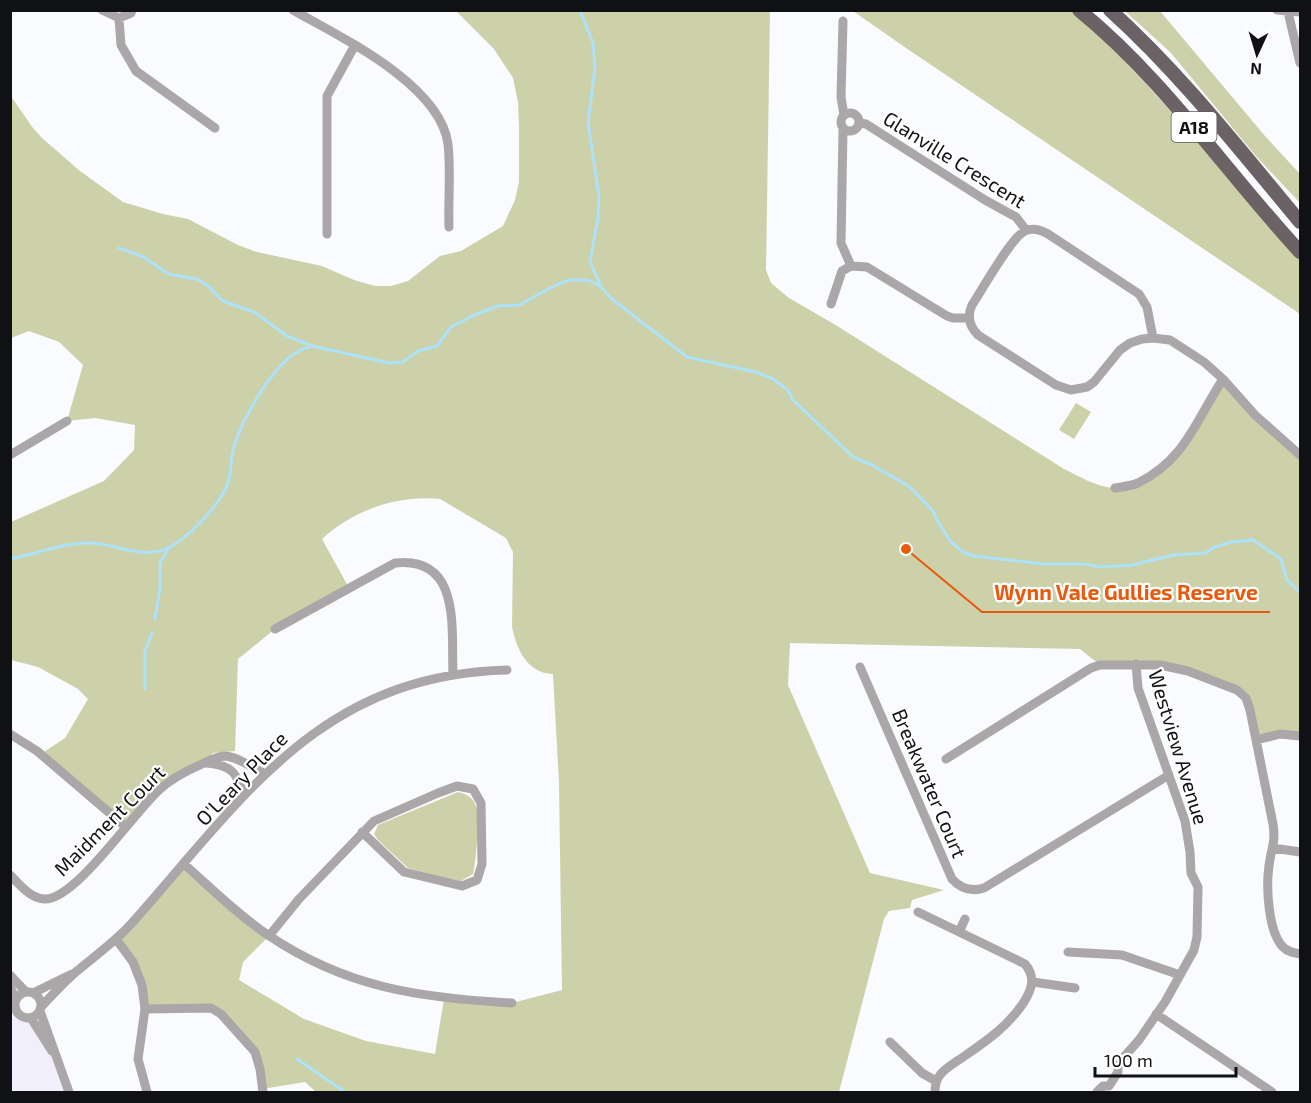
<svg xmlns="http://www.w3.org/2000/svg" width="1311" height="1103" viewBox="0 0 1311 1103" font-family="'Exo 2',sans-serif">
<style>
.education{fill:#f1effc}
.green{fill:#cdd1a9}
.lines{fill:none;stroke-linecap:round;stroke-linejoin:round}
.stream{stroke:#ade2f8;stroke-width:3}
.minor{stroke:#aba6a8;stroke-width:9}
.primary{stroke:#6a6264;stroke-width:14}
.labels{text-anchor:middle;dominant-baseline:central;stroke-width:4.5;stroke-linejoin:round;paint-order:stroke}
.shield{fill:#fff;stroke:#58585a;stroke-width:1.5}
.shield-label{font-size:18px;font-weight:bold;fill:#101114}
.street-label{font-size:20px;fill:#101114;stroke:#fff}
.leader{fill:none;stroke:#e8590c;stroke-width:2}
.callout-dot{fill:#e8590c;stroke:#fff;stroke-width:2}
.callout-label{font-size:21px;text-anchor:middle;font-weight:bold;fill:#e8590c;stroke:#fff;stroke-width:4.5;stroke-linejoin:round;paint-order:stroke}
</style>
<rect width="100%" height="100%" fill="#f9fbfe"/>
<path class="education" d="M 10,998 L 45,1041 L 68,1092 L 11,1092 Z"/>
<path class="green" d="M 456,11 L 770,11 L 766,270 L 771,283 L 789,298 L 834,324 L 1064,469 C 1079,476 1098,488 1116,488 C 1168,486 1198,417 1223,379 L 1300,455 L 1300,736 L 1256,740 L 1246,698 L 1187,671 L 1100,665 L 1080,649 L 790,643 L 788,685 L 870,873 L 944,890 L 912,900 L 910,908 L 889,911 L 884,919 L 839,1092 L 316,1092 L 305,1082 L 262,1089 L 255,1052 L 211,1008 L 145,1009 L 142,985 L 116,939 L 184,864 L 269,936 L 243,962 L 239,980 L 304,1019 L 366,1041 L 435,1054 L 444,999 L 512,1003 L 562,990 L 559,783 L 553,674 C 527,673 517,650 512,627 L 513,552 L 506,538 L 440,499 C 398,495 353,510 322,539 L 349,588 L 275,629 L 238,659 L 235,751 L 213,753 L 204,763 L 176,776 L 126,827 L 41,754 L 65,738 L 88,699 L 78,689 L 38,667 L 11,660 L 11,522 L 104,481 L 134,450 L 135,425 L 95,418 L 67,421 L 83,365 L 59,342 L 29,331 L 11,338 L 10,95 L 33,128 L 42,138 L 80,171 L 123,202 L 163,214 L 188,219 L 238,245 L 257,252 L 322,266 L 354,280 L 375,286 L 391,286 L 408,281 L 440,256 L 461,251 L 503,226 L 515,200 L 519,182 L 519,127 L 518,102 L 513,78 L 494,49 Z
M 853,11 L 1079,11 L 1300,252 L 1300,314 L 906,48 Z
M 1125,11 L 1160,11 L 1265,136 L 1300,174 L 1300,203 L 1255,155 L 1171,53 Z
M 1076,403 L 1091,412 L 1074,439 L 1059,430 Z
M 458,792 C 466,794 473,797 476,806 C 480,817 476,862 473,874 L 459,882 L 408,868 L 378,840 L 374,834 L 378,825 Z"/>
<g class="lines">
<path class="stream" d="M 580,10 L 593,43 L 595,67 L 588,123 L 599,196 L 598,218 L 590,262 L 600,284
M 119,248 L 144,257 L 168,274 L 197,279 L 207,285 L 223,301 L 254,312 L 287,336 L 312,346 L 389,363 L 403,362 L 418,351 L 437,346 L 451,327 L 472,316 L 498,306 L 519,305 L 558,284 L 570,280 L 588,280 L 600,286 L 612,299 L 687,357 L 756,372 L 773,379 L 788,390 L 793,400 L 853,457 L 872,465 L 910,487 L 933,511 L 938,522 L 951,542 L 963,552 L 973,556 L 1044,564 L 1083,564 L 1101,567 L 1132,565 L 1174,555 L 1205,553 L 1215,547 L 1231,542 L 1253,540 L 1281,559 L 1287,580 L 1300,592
M 10,559 C 37,554 64,542 91,543 C 117,544 142,560 168,548 C 186,540 216,508 225,490 C 232,478 230,463 233,450 C 241,420 278,352 310,347
M 155,619 L 160,588 L 160,563 L 168,549
M 145,689 L 145,651 L 152,633
M 297,1059 L 345,1092"/>
<path class="minor" d="M 102,10 L 119,18 L 131,13 L 132,10
M 293,10 C 340,37 440,84 448,144 C 451,171 448,200 449,227
M 1277,10 L 1300,12
M 1288,12 L 1300,63
M 119,18 L 121,45 L 136,71 L 215,128
M 843,21 L 841,97 L 844,115
M841 122a9 9 0 1 1 18 0a9 9 0 1 1-18 0Z
M 860,123 L 866,124 L 985,200 L 1016,217 L 1026,230
M 843,129 L 841,243 L 851,266 L 867,267 L 947,316 L 953,318 L 969,318
M 327,234 L 327,96 L 355,45
M 831,304 L 842,271 L 851,266
M 1153,338 L 1147,307 L 1139,294 L 1048,234 C 1041,230 1033,227 1025,231 C 1012,236 982,290 972,305 C 967,316 969,326 978,335 L 1056,385 L 1071,390 L 1087,387 L 1094,382 L 1120,350 L 1130,343 L 1142,339 L 1153,338 L 1170,340 L 1204,362 L 1223,379 L 1255,415 L 1300,455
M 10,455 L 67,421
M 1115,488 C 1122,487 1131,486 1138,483 C 1186,459 1196,420 1223,379
M 275,629 L 395,563 C 462,556 451,629 453,675
M 860,667 L 952,879 C 961,889 971,892 984,888 L 1169,775
M 10,734 L 37,751 L 126,827
M 1256,740 L 1280,734 L 1300,736
M 946,759 L 1091,668 L 1100,665 L 1160,665 L 1188,671 L 1237,690 L 1246,698 L 1250,710 L 1273,824 C 1276,843 1271,848 1269,866 C 1266,886 1268,932 1283,947 C 1288,952 1294,953 1300,954
M 207,763 C 232,765 237,773 244,796
M 1273,848 L 1300,852
M 184,864 C 211,888 238,915 268,935 C 346,988 421,998 512,1003
M 10,875 C 19,884 30,898 44,899 C 75,901 134,812 159,790 C 172,778 186,771 202,764 C 209,761 215,757 224,756 C 238,756 253,769 266,774
M 918,912 L 1025,964 C 1036,977 1032,989 1024,1002 C 1009,1025 988,1040 966,1055 C 958,1061 946,1067 940,1075 C 936,1080 935,1086 935,1092
M 959,932 L 965,919
M 269,936 L 299,899 L 374,821 L 438,793 L 457,786 L 473,789 L 481,803 L 482,864 L 477,880 L 462,886 L 404,872 L 362,832
M 116,939 L 133,962 L 142,985 L 145,1009 L 138,1059 L 147,1092
M 1068,952 L 1122,955 L 1180,975
M 10,975 L 26,992
M 1033,982 L 1075,988
M 10,987 L 16,999
M15 1005a13 13 0 1 1 26 0a13 13 0 1 1-26 0Z
M 33,993 L 72,974
M 42,1006 C 53,994 65,981 77,971 C 96,955 116,941 132,923 C 244,797 320,675 507,670
M 145,1009 L 211,1008 L 221,1014 L 255,1052 L 260,1069 L 263,1092
M 40,1011 L 69,1092
M 1156,1014 L 1272,1092
M 31,1018 L 52,1051
M 890,1042 L 922,1073 L 936,1081
M 1097,1092 L 1103,1086 L 1109,1086 L 1118,1072 L 1118,1066 L 1122,1059 L 1139,1040 L 1165,1002 L 1194,950 L 1197,937 L 1198,887 L 1191,873 L 1190,852 L 1185,821 L 1138,688 L 1136,664"/>
<path class="primary" d="M 1079,10 C 1165,80 1226,172 1300,252
M 1110,10 C 1181,74 1239,149 1300,222"/>
</g>
<g class="labels">
<rect class="shield" x="1171.5" y="112" width="45" height="30" rx="4.5"/>
<g class="shield-label">
<text x="1194" y="127">A18</text>
</g>
<g class="street-label">
<text transform="translate(955 159) rotate(32)">Glanville Crescent</text>
<text transform="translate(1179 747) rotate(73)">Westview Avenue</text>
<text transform="translate(241 778) rotate(-46)">O'Leary Place</text>
<text transform="translate(930 783) rotate(67)">Breakwater Court</text>
<text transform="translate(109 820) rotate(-45)">Maidment Court</text>
</g>
</g>
<path class="leader" d="M906 549L982 612H1270"/>
<circle class="callout-dot" cx="906" cy="549" r="6"/>
<g class="callout-label">
<text x="1126" y="600">Wynn Vale Gullies Reserve</text>
</g>
<rect width="1311" height="1103" fill="none" stroke="#101114" stroke-width="24"/>
<g transform="translate(1257 54) rotate(184)" stroke="#ffffff" stroke-width="4.5" paint-order="stroke">
<path d="M0-4.5L10 22L0 15L-10 22Z" fill="#101114"/>
<text y="-9" font-size="16" font-weight="bold" text-anchor="middle" fill="#101114">N</text>
</g>
<path d="M1095 1067v9h141v-9" fill="none" stroke="#101114" stroke-width="3"/>
<text x="1104" y="1067" font-size="18" fill="#101114" stroke="#ffffff" stroke-width="4.5" paint-order="stroke">100 m</text>
</svg>
